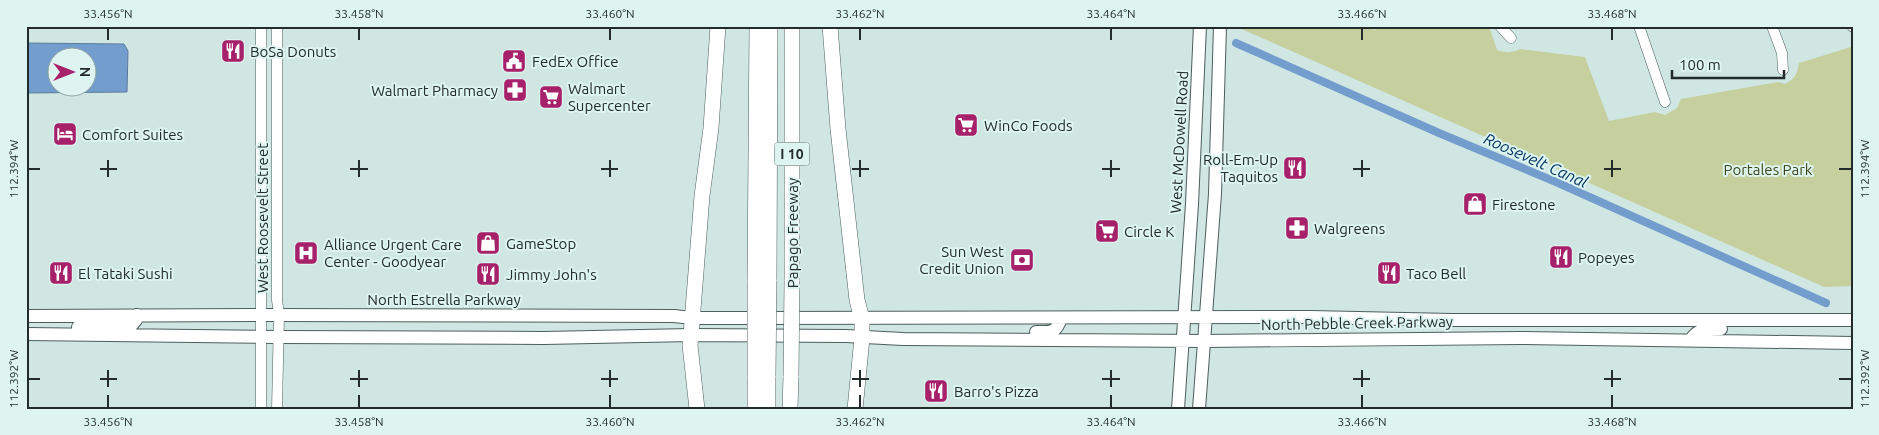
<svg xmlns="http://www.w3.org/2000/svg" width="1879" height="435" viewBox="0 0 1879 435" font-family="Ubuntu,sans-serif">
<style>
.green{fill:#c6d09f}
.water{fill:#739dcd;stroke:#5b7b9c;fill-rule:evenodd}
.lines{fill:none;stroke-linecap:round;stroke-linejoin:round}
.canal{stroke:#739dcd;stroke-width:8}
.minor-casing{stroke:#4c5f5c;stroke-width:11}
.major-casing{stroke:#4c5f5c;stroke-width:14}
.highway-casing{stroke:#4c5f5c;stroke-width:16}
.minor{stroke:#fff;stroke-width:10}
.major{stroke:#fff;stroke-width:12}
.highway{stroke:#fff;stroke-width:15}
.highway-bridge-casing{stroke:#4c5f5c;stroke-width:16;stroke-linecap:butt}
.highway-bridge{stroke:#fff;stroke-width:15}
.ticks{fill:none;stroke:#242c2b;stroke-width:2}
.labels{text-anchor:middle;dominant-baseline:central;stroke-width:4;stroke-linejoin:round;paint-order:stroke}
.shield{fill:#ddf4f0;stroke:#5c6866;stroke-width:1}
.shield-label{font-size:14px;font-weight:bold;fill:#242c2b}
.poi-label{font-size:15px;fill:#242c2b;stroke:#ddf4f0;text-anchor:start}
.street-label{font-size:15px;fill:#242c2b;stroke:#ddf4f0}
.park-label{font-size:15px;fill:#3f4617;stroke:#ddf4f0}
.water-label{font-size:16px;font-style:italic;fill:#043460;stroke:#ddf4f0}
.neatline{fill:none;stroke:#242c2b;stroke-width:2}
.ticks-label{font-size:12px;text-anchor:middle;fill:#242c2b}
</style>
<rect width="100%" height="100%" fill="#d0e6e3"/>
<path class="green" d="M 1235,26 L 1364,26 L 1375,30 L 1377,26 L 1489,26 L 1497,50 C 1506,53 1512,53 1520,49 L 1585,57 L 1609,121 L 1655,112 L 1665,115 L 1677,108 L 1681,99 L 1778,82 L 1785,84 C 1795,79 1797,74 1799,63 L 1851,47 L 1853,52 L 1853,286 L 1824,287 Z"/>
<path class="water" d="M 26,43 L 124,44 L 128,51 L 127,92 L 26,93 ZM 58,58 L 88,58 L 88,88 L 58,88 Z"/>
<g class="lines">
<path class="canal" d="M 1236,43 L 1439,133 L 1556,182 L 1826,303"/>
<defs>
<path id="minor" d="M 277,26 L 277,300 L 279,315 L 277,409
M 1500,26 L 1511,38
M 1639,26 L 1665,102
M 1772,26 L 1782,53 L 1783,70
M 1852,26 L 1853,27
M 261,409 L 261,26"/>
<path id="major" d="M 26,316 L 260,315 L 674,316 L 692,318 L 1310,317 L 1452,320 L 1853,320
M 78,327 L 131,326 L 136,320 L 137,315
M 1036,332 C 1051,332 1056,334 1061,318
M 26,334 L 278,337 L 544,338 L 691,335 L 846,336 L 903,339 L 1204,341 L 1521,338 L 1853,343
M 1691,340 C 1697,328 1709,329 1721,329
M 1178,409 L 1192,204 L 1200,26
M 1199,409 L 1215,194 L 1220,26"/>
<path id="highway" d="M 830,26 L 838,129 L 857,300 L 862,319 L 862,338 L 855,409
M 755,281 L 757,26
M 769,281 L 770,26
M 792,281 L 792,26
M 697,409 L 690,345 L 691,335 L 702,196 L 711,128 L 718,26
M 755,409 L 755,376
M 768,409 L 768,376
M 790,409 L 791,376"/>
</defs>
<use href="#minor" class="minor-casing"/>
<use href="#major" class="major-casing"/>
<use href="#highway" class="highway-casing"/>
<use href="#minor" class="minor"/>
<use href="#major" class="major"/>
<use href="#highway" class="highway"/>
<defs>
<path id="highway-bridge" d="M 755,376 L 755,281
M 768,376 L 769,281
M 791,376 L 792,281"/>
</defs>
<use href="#highway-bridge" class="highway-bridge-casing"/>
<use href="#highway-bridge" class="highway-bridge"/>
</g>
<path class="ticks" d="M 108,28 L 108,40M 359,28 L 359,40M 610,28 L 610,40M 860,28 L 860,40M 1111,28 L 1111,40M 1362,28 L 1362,40M 1612,28 L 1612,40M 108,160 L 108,177M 359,160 L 359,177M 610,160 L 610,177M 860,160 L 860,177M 1111,160 L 1111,177M 1362,160 L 1362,177M 1612,160 L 1612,177M 28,169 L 40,169M 100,169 L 117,169M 350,169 L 368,169M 601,169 L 618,169M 852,169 L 869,169M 1102,169 L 1120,169M 1353,169 L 1370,169M 1604,169 L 1621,169M 1839,169 L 1852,169M 108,370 L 108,387M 359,370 L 359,387M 610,370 L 610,387M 860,370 L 860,387M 1111,370 L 1111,387M 1362,370 L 1362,387M 1612,370 L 1612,387M 28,379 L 40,379M 100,379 L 117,379M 350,379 L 368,379M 601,379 L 618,379M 852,379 L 869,379M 1102,379 L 1120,379M 1353,379 L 1370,379M 1604,379 L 1621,379M 1839,379 L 1852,379M 108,395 L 108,408M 359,395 L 359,408M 610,395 L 610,408M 860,395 L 860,408M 1111,395 L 1111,408M 1362,395 L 1362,408M 1612,395 L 1612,408"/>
<defs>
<symbol id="restaurant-square" viewBox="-11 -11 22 22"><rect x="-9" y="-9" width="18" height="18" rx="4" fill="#a7216a" stroke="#ddf4f0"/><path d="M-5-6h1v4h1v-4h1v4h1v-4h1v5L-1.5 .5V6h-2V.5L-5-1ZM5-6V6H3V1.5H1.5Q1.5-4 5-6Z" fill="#fff"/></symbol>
<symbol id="civic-square" viewBox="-11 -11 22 22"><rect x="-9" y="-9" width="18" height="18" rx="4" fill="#a7216a" stroke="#ddf4f0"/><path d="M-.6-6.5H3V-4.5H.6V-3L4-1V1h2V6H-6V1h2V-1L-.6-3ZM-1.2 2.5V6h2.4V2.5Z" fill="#fff"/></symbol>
<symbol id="pharmacy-square" viewBox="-11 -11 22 22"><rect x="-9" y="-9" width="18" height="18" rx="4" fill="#a7216a" stroke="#ddf4f0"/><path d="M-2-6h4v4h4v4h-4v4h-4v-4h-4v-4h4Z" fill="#fff"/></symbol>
<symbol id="supermarket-square" viewBox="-11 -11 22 22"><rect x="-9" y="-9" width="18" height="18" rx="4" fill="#a7216a" stroke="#ddf4f0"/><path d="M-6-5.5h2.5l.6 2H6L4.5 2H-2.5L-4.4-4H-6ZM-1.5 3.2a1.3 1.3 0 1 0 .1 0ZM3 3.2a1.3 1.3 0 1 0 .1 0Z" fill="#fff"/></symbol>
<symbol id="hotel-square" viewBox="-11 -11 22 22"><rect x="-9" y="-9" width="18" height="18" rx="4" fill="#a7216a" stroke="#ddf4f0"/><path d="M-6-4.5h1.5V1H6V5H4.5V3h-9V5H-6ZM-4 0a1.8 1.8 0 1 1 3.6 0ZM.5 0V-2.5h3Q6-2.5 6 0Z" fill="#fff"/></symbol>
<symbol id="shop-square" viewBox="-11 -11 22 22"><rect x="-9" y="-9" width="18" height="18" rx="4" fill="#a7216a" stroke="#ddf4f0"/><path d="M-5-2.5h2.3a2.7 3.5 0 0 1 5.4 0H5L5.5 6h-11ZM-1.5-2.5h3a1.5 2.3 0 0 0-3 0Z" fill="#fff"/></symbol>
<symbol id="hospital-square" viewBox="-11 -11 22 22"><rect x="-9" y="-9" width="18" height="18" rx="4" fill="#a7216a" stroke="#ddf4f0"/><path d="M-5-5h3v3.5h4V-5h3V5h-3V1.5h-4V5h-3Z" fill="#fff"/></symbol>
<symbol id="bank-square" viewBox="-11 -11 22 22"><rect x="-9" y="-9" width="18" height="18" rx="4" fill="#a7216a" stroke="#ddf4f0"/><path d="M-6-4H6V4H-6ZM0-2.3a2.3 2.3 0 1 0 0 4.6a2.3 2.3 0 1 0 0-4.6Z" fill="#fff"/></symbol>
</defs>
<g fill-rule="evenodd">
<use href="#restaurant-square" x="219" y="37" width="28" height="28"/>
<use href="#civic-square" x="500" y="47" width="28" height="28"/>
<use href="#pharmacy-square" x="501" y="76" width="28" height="28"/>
<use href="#supermarket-square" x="537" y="83" width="28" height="28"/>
<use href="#supermarket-square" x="952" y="111" width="28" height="28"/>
<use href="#hotel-square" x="51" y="120" width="28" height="28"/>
<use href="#restaurant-square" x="1281" y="154" width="28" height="28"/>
<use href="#shop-square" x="1461" y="190" width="28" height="28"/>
<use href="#pharmacy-square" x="1283" y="214" width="28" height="28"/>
<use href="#supermarket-square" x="1093" y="217" width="28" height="28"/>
<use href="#shop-square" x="474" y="229" width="28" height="28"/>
<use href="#hospital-square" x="292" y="239" width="28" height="28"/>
<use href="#restaurant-square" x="1547" y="243" width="28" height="28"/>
<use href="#bank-square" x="1008" y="246" width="28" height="28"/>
<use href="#restaurant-square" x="47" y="259" width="28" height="28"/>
<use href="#restaurant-square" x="1375" y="259" width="28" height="28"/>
<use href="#restaurant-square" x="474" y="260" width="28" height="28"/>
<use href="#restaurant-square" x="922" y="377" width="28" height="28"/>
</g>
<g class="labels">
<rect class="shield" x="774.5" y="142.5" width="35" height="23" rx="4"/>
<g class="shield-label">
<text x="792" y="154">I 10</text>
</g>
<g class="poi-label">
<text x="250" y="51">BoSa Donuts</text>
<text x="532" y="61">FedEx Office</text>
<text x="568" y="88">Walmart<tspan x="568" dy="17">Supercenter</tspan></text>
<text x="498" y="90" text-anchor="end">Walmart Pharmacy</text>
<text x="984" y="125">WinCo Foods</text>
<text x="82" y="134">Comfort Suites</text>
<text x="1278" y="159" text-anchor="end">Roll-Em-Up<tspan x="1278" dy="17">Taquitos</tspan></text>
<text x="1492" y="204">Firestone</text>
<text x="1314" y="228">Walgreens</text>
<text x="1124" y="231">Circle K</text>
<text x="506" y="243">GameStop</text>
<text x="324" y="244">Alliance Urgent Care<tspan x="324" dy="17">Center - Goodyear</tspan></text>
<text x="1004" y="251" text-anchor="end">Sun West<tspan x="1004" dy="17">Credit Union</tspan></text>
<text x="1578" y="257">Popeyes</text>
<text x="78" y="273">El Tataki Sushi</text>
<text x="1406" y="273">Taco Bell</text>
<text x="506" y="274">Jimmy John's</text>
<text x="954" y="391">Barro's Pizza</text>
</g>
<g class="street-label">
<text transform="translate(1179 142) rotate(-87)">West McDowell Road</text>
<text transform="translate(262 218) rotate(-90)">West Roosevelt Street</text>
<text transform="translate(792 233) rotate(-90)">Papago Freeway</text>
<text x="444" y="299">North Estrella Parkway</text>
<text transform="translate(1357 323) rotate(-1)">North Pebble Creek Parkway</text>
</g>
<g class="park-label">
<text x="1768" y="169">Portales Park</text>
</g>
<g class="water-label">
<text transform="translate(1536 160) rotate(24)">Roosevelt Canal</text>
</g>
</g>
<rect width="1879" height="435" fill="none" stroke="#ddf4f0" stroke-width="55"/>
<g transform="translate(72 72) rotate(90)"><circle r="24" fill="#ddf4f0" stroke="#93a4a1"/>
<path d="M0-4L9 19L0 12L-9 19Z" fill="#a7216a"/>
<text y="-8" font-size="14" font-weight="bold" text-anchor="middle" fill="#242c2b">N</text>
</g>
<path d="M1672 70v8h112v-8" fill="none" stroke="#242c2b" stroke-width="2.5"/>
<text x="1679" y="70" font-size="15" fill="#242c2b" stroke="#ddf4f0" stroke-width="4" paint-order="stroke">100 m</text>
<rect x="28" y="28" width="1824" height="380" class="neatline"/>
<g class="ticks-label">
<text x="108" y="18">33.456°N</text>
<text x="359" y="18">33.458°N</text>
<text x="610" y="18">33.460°N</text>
<text x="860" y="18">33.462°N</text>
<text x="1111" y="18">33.464°N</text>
<text x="1362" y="18">33.466°N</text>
<text x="1612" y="18">33.468°N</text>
<text transform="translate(1865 169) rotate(-90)" y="4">112.394°W</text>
<text transform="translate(14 169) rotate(-90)" y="4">112.394°W</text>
<text transform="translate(1865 379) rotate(-90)" y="4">112.392°W</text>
<text transform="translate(14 379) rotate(-90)" y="4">112.392°W</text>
<text x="108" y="426">33.456°N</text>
<text x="359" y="426">33.458°N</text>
<text x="610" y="426">33.460°N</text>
<text x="860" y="426">33.462°N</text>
<text x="1111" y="426">33.464°N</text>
<text x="1362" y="426">33.466°N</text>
<text x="1612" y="426">33.468°N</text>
</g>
</svg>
